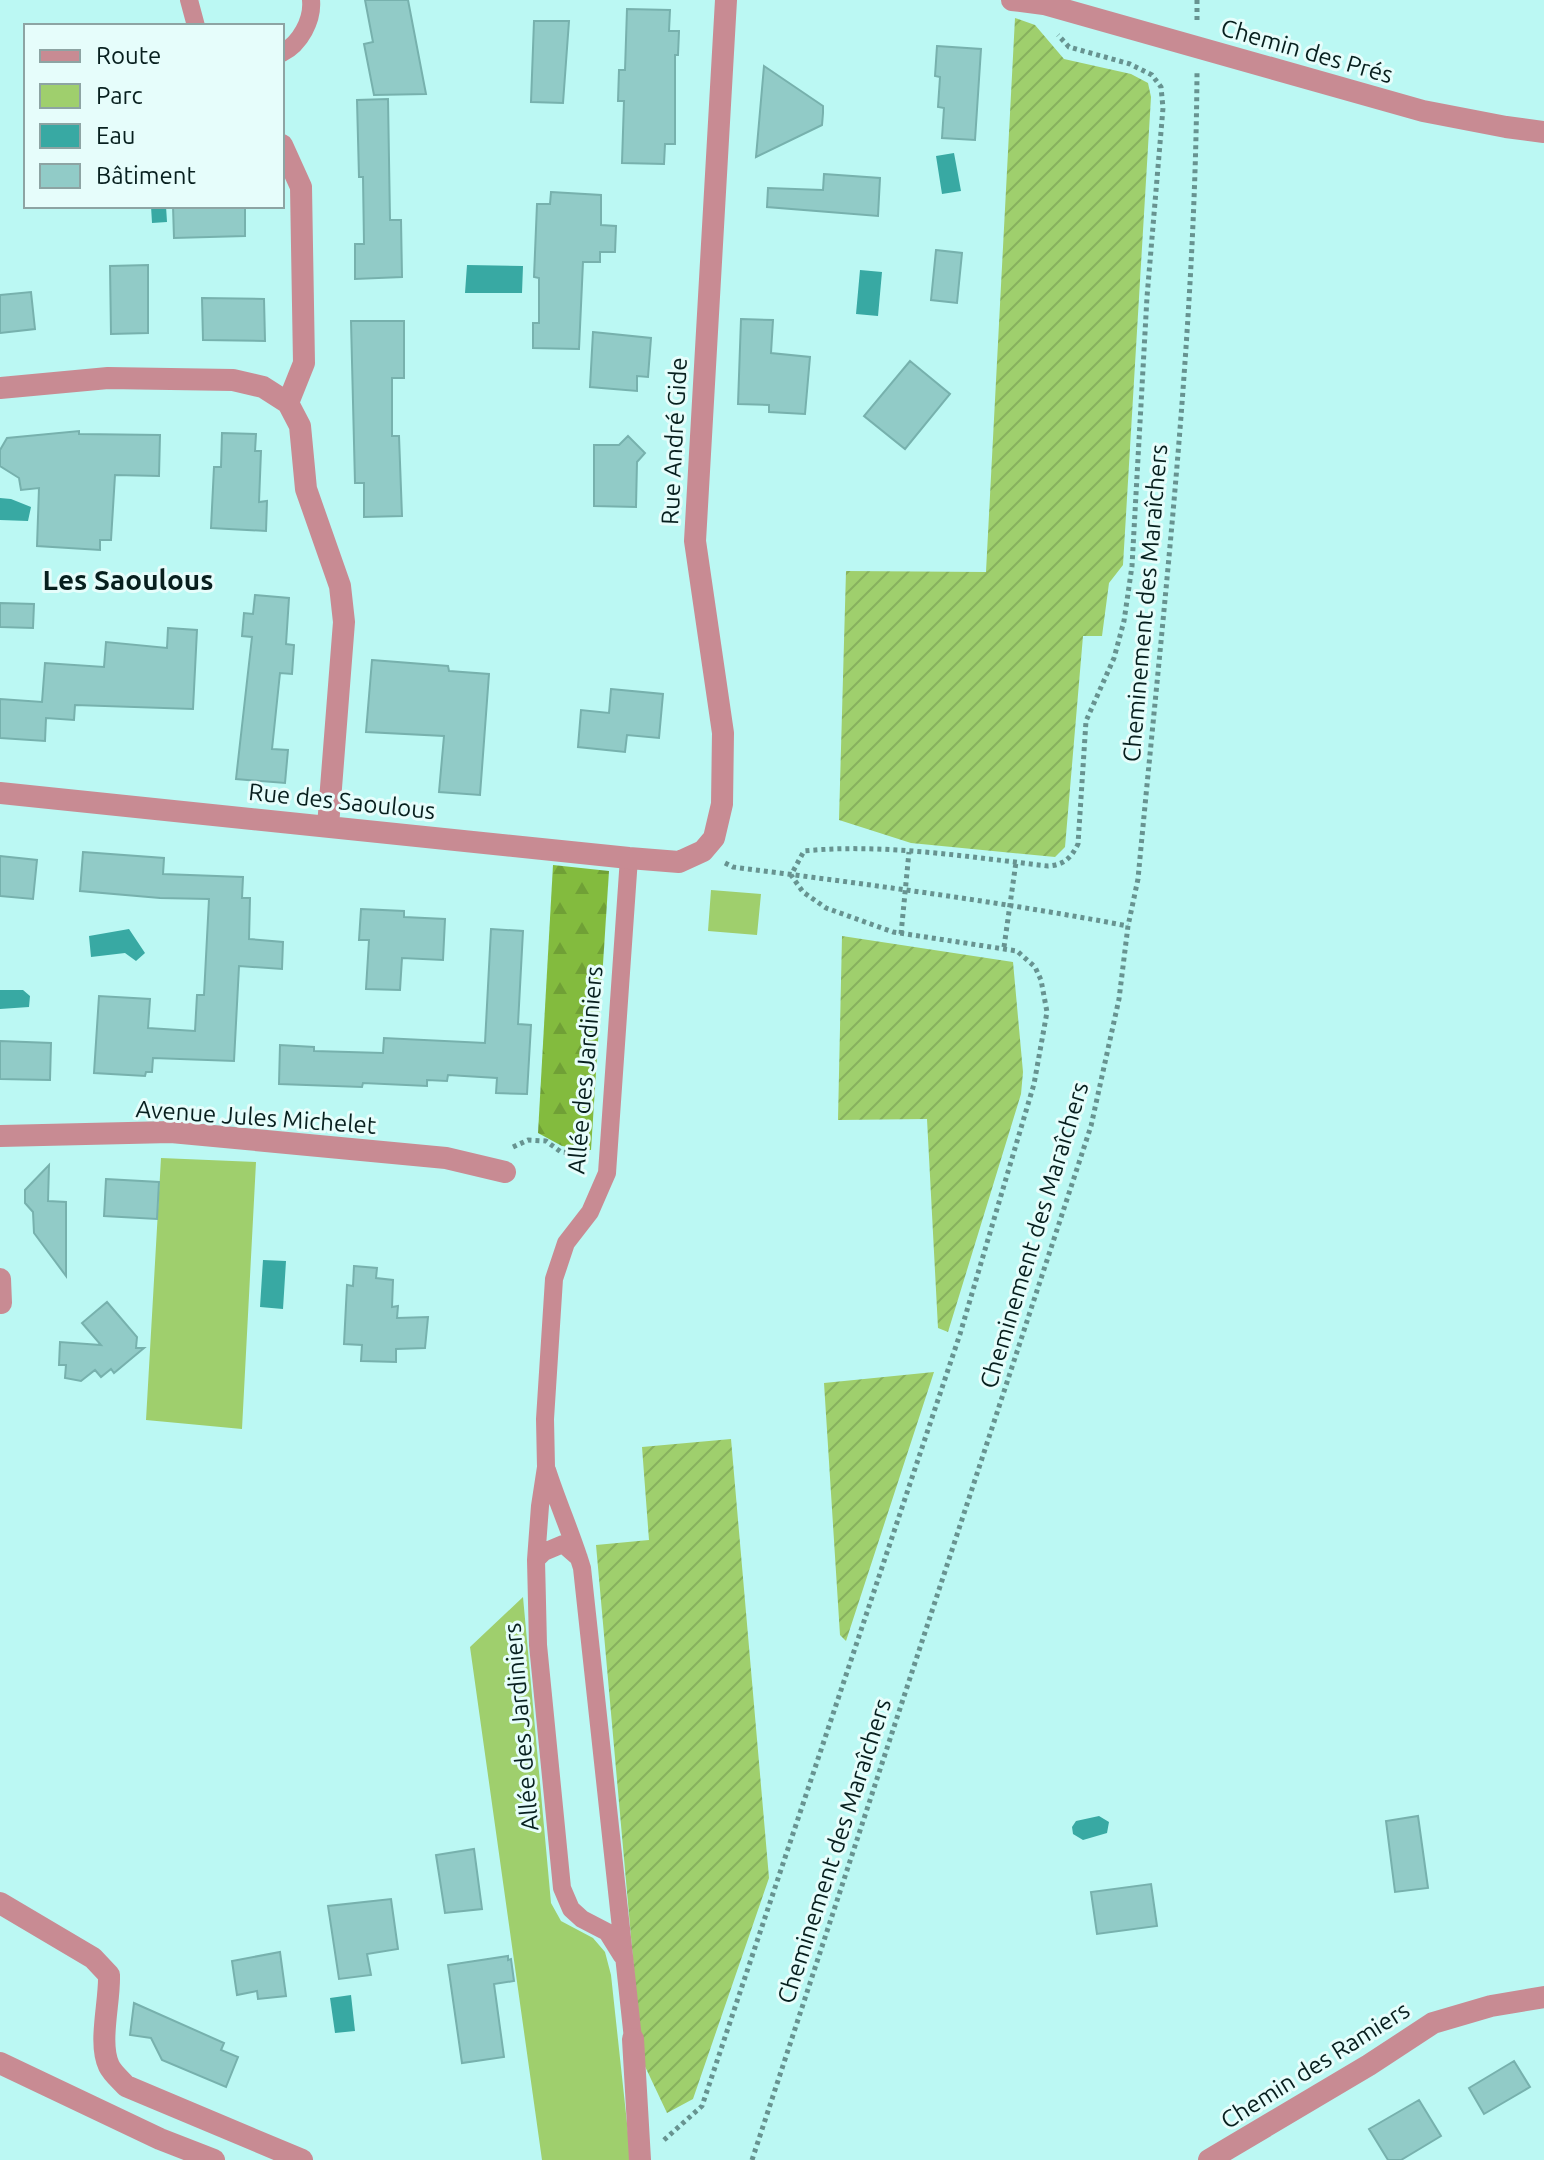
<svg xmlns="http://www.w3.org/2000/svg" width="1544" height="2160" viewBox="0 0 1544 2160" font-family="Ubuntu,sans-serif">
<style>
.green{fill:#9fcf6d}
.forest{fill:url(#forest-firs)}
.garden{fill:url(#garden-furrows)}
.water{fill:#38a9a3}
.building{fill:#91cbc7;stroke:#77b1ad;stroke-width:2}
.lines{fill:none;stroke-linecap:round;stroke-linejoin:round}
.path{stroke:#679390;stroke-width:5;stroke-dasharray:4 4;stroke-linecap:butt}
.service{stroke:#c88b93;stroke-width:18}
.minor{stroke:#c88b93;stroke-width:22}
.labels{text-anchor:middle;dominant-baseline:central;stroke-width:6;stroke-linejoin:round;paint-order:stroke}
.street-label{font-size:24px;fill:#071f1e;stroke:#e6fdfb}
.quarter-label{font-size:28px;font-weight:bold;fill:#071f1e;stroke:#e6fdfb}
</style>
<defs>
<pattern id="forest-firs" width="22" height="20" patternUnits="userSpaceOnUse" patternTransform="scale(2)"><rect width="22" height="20" fill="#83bb3e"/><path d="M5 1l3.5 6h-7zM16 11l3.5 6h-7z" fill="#70a036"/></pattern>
<pattern id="garden-furrows" width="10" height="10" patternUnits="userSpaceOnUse" patternTransform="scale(2)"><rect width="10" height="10" fill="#9fcf6d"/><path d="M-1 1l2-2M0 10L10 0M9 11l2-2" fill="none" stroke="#87b15e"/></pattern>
</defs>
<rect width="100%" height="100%" fill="#bbf8f3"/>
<path class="green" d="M 711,890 L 761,894 L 757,935 L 708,931 Z
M 161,1158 L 256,1162 L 242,1429 L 146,1420 Z
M 523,1597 L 551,1903 L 561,1921 L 593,1938 L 605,1952 L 611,1975 L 631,2160 L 542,2160 L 470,1647 Z"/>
<path class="forest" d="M 553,865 L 609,871 L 591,1150 L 562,1146 L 538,1133 Z"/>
<path class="garden" d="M 1015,18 L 1035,25 L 1064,59 L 1131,74 L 1148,83 L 1151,97 L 1123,565 L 1109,583 L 1102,636 L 1083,636 L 1065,847 L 1055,857 L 911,843 L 839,820 L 846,571 L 986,572 Z
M 842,936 L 1013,962 L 1023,1072 L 1021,1094 L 948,1332 L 938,1328 L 927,1119 L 838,1120 Z
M 934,1372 L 846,1641 L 840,1635 L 824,1383 Z
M 731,1439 L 769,1878 L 693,2099 L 667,2113 L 642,2060 L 596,1545 L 649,1540 L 642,1447 Z"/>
<path class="water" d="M 954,153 L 961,191 L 942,194 L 936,156 Z
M 151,206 L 166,206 L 167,222 L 152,223 Z
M 467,265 L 523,266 L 522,293 L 465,293 Z
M 860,270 L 882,272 L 878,316 L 856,314 Z
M 0,498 L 11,499 L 31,507 L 28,521 L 0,520 Z
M 129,929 L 145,953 L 136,961 L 125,953 L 91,957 L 89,936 Z
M 0,990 L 23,990 L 30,996 L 29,1007 L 0,1009 Z
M 263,1260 L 286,1261 L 283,1309 L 260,1307 Z
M 1099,1816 L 1109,1822 L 1107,1833 L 1083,1840 L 1073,1834 L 1072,1827 L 1076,1821 Z
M 351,1995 L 355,2031 L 335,2033 L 330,1998 Z"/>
<path class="building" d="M 365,0 L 408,0 L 426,94 L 374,95 L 364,44 L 373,42 Z
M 627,9 L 670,10 L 669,31 L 679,31 L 678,55 L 675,55 L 675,144 L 665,144 L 664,164 L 622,163 L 624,101 L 618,101 L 619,70 L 625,70 Z
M 534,21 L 569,21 L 563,103 L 531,102 Z
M 937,46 L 981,49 L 975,140 L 942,138 L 944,108 L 938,107 L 940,77 L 935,76 Z
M 764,66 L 823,106 L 823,113 L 822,125 L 756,157 Z
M 388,99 L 390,220 L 401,220 L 402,277 L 355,279 L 355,244 L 364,244 L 363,177 L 359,177 L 357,100 Z
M 824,174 L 880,178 L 878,216 L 767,207 L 768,188 L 823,190 Z
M 551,192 L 601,195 L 601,225 L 616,226 L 615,252 L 600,252 L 600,262 L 583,262 L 579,349 L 533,348 L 533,323 L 539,323 L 539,278 L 534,277 L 537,204 L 550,204 Z
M 173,206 L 245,206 L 245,236 L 174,238 Z
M 936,250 L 962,253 L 957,303 L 931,300 Z
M 148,265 L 148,333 L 111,334 L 110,266 Z
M 31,292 L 35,329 L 0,333 L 0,295 Z
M 202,298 L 264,299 L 265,341 L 203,340 Z
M 741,319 L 773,320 L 771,353 L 810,357 L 805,414 L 769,412 L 769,405 L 738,404 Z
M 351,321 L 404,321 L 404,378 L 392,378 L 392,436 L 399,436 L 402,516 L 364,517 L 364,483 L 355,483 Z
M 593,332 L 651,338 L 648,377 L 637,376 L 637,391 L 590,387 Z
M 910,361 L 950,394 L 905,449 L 864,416 Z
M 79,431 L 79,434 L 160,435 L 159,476 L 115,475 L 111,540 L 100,540 L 100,550 L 37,546 L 39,488 L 21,490 L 19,478 L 0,466 L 0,450 L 7,438 Z
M 222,433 L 256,434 L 255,451 L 261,451 L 259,502 L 267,501 L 266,531 L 211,528 L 214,467 L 221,467 Z
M 628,436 L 645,453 L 637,462 L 636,507 L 594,506 L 594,445 L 619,445 Z
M 255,595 L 289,598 L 286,644 L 294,645 L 292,674 L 280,673 L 272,749 L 288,750 L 285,783 L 236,779 L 252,637 L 242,636 L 244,613 L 253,614 Z
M 0,603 L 34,604 L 33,628 L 0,627 Z
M 168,628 L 197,630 L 193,709 L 75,705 L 74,720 L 46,718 L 45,741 L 0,738 L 0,699 L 42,702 L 45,663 L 104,667 L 106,642 L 167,648 Z
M 372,660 L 448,666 L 449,671 L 489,674 L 480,795 L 439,792 L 444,736 L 366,732 Z
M 611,689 L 663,694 L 659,738 L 627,735 L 625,752 L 578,747 L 581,710 L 609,713 Z
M 83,852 L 164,858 L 163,874 L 243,877 L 242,898 L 250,898 L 249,939 L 283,942 L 282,969 L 239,966 L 234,1061 L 153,1058 L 152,1072 L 146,1072 L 145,1076 L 94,1073 L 99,996 L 150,999 L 148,1028 L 195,1031 L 197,995 L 204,995 L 209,899 L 160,898 L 80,891 Z
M 0,856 L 37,860 L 33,899 L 0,896 Z
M 361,909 L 404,911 L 404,917 L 445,919 L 443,960 L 402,958 L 400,990 L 366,989 L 369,940 L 359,940 Z
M 491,929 L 523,931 L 518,1024 L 531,1025 L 527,1094 L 496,1093 L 497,1078 L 448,1075 L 447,1081 L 427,1080 L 427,1086 L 363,1083 L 362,1087 L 279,1084 L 280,1045 L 314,1047 L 314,1051 L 383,1053 L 384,1038 L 485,1043 Z
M 0,1041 L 51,1043 L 50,1080 L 0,1079 Z
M 49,1165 L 48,1201 L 66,1202 L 66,1276 L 34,1233 L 33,1212 L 25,1203 L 25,1190 Z
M 106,1179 L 159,1182 L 157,1219 L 104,1216 Z
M 354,1266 L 377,1268 L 376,1278 L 393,1280 L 392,1307 L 398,1306 L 397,1318 L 428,1317 L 425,1348 L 396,1349 L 396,1362 L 361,1361 L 362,1345 L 344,1344 L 347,1285 L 353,1286 Z
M 107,1302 L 137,1337 L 136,1348 L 144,1348 L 114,1373 L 111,1369 L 101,1377 L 95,1370 L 81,1381 L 65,1378 L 66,1365 L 59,1365 L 60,1342 L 101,1345 L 82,1323 Z
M 1418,1816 L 1428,1888 L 1395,1892 L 1386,1821 Z
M 474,1849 L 482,1909 L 445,1913 L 436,1855 Z
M 1151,1884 L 1157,1926 L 1097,1934 L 1091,1892 Z
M 391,1899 L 398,1949 L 367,1954 L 371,1975 L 339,1979 L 328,1906 Z
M 280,1952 L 286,1996 L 258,1999 L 257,1991 L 237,1995 L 232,1961 Z
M 508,1956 L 508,1960 L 511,1959 L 514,1981 L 494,1984 L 504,2057 L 462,2063 L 448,1965 Z
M 134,2003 L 224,2043 L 221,2050 L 238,2057 L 226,2087 L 162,2060 L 151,2038 L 130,2035 Z
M 1514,2061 L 1530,2087 L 1484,2114 L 1469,2088 Z
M 1419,2100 L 1441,2136 L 1401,2160 L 1388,2160 L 1369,2129 Z"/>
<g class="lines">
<path class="path" d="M 1197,0 L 1197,23
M 725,863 L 733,867 C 865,884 997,901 1128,926
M 901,934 L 909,852
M 1004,947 L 1016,862
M 513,1147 L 528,1140 L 546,1141 L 561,1152 L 586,1154
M 664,2140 L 702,2106 L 960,1334 L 1034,1084 L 1047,1012 L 1041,980 L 1035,967 L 1017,951 L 893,932 L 826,908 L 803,892 L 791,875 L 804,851 C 884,843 968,857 1048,866 C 1064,865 1071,858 1078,844 L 1086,721 L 1114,658 L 1124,621 L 1132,566 L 1147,297 L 1163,108 L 1161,87 L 1152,75 L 1130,64 L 1069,47 L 1058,35
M 752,2160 L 1091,1126 L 1119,999 L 1128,926 L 1138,879 C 1163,611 1195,342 1197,73"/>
<path class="service" d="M 189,0 L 196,26
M 282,53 C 300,44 313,20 311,0
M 547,1470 C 558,1504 572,1535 582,1568 L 633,2039
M 536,1560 L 544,1552 L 563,1544 L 579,1558
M 622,1956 L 607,1932 L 582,1919 L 571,1909 L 562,1888 L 538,1645 L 536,1560 L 540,1506 L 546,1467 L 545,1419 L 554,1279 L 566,1243 L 590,1212 L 607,1173 L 629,858"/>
<path class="minor" d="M 1012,0 L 1044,4 L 1423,111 L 1506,127 L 1544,132
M 282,145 L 301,187 L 304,363 L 288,403
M 0,388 L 108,378 L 233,380 L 263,387 L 288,403 L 300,426 L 306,489 L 340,586 L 344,622 L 328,826
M 0,793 L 629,858 L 679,862 L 703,851 L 714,838 L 722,804 L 723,733 L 695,541 L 726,0
M 0,1136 L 171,1132 L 446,1158 L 505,1172
M 0,1279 L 1,1303
M 0,1903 L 93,1958 L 109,1975 C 110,2002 98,2043 109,2066 C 113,2074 121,2080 126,2086 L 302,2160
M 633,2039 L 640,2160
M 0,2063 L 160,2139 L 214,2160
M 1209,2160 L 1369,2065 L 1433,2023 L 1491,2006 L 1544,1997"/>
</g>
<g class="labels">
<g class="street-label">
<text transform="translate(1307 51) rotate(16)">Chemin des Prés</text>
<text transform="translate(674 441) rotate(-87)">Rue André Gide</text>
<text transform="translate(1145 603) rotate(-85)">Cheminement des Maraîchers</text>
<text transform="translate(342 801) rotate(6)">Rue des Saoulous</text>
<text transform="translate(585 1070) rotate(-85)">Allée des Jardiniers</text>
<text transform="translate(256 1117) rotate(4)">Avenue Jules Michelet</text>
<text transform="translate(1034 1235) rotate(-73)">Cheminement des Maraîchers</text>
<text transform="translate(521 1727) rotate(-95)">Allée des Jardiniers</text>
<text transform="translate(834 1851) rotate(-72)">Cheminement des Maraîchers</text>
<text transform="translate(1315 2065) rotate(-32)">Chemin des Ramiers</text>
</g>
<g class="quarter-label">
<text x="128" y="579">Les Saoulous</text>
</g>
</g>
<rect x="24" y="24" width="260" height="184" fill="#e6fdfb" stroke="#8da4a3" stroke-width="2"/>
<rect x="40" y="50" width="40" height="12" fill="#c88b93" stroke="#8da4a3" stroke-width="2"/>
<text x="96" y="64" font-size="24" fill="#071f1e">Route</text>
<rect x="40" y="84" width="40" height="24" fill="#9fcf6d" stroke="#8da4a3" stroke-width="2"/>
<text x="96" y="104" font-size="24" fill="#071f1e">Parc</text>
<rect x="40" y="124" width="40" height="24" fill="#38a9a3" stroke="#8da4a3" stroke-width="2"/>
<text x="96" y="144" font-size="24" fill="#071f1e">Eau</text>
<rect x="40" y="164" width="40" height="24" fill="#91cbc7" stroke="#8da4a3" stroke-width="2"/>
<text x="96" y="184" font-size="24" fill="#071f1e">Bâtiment</text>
</svg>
